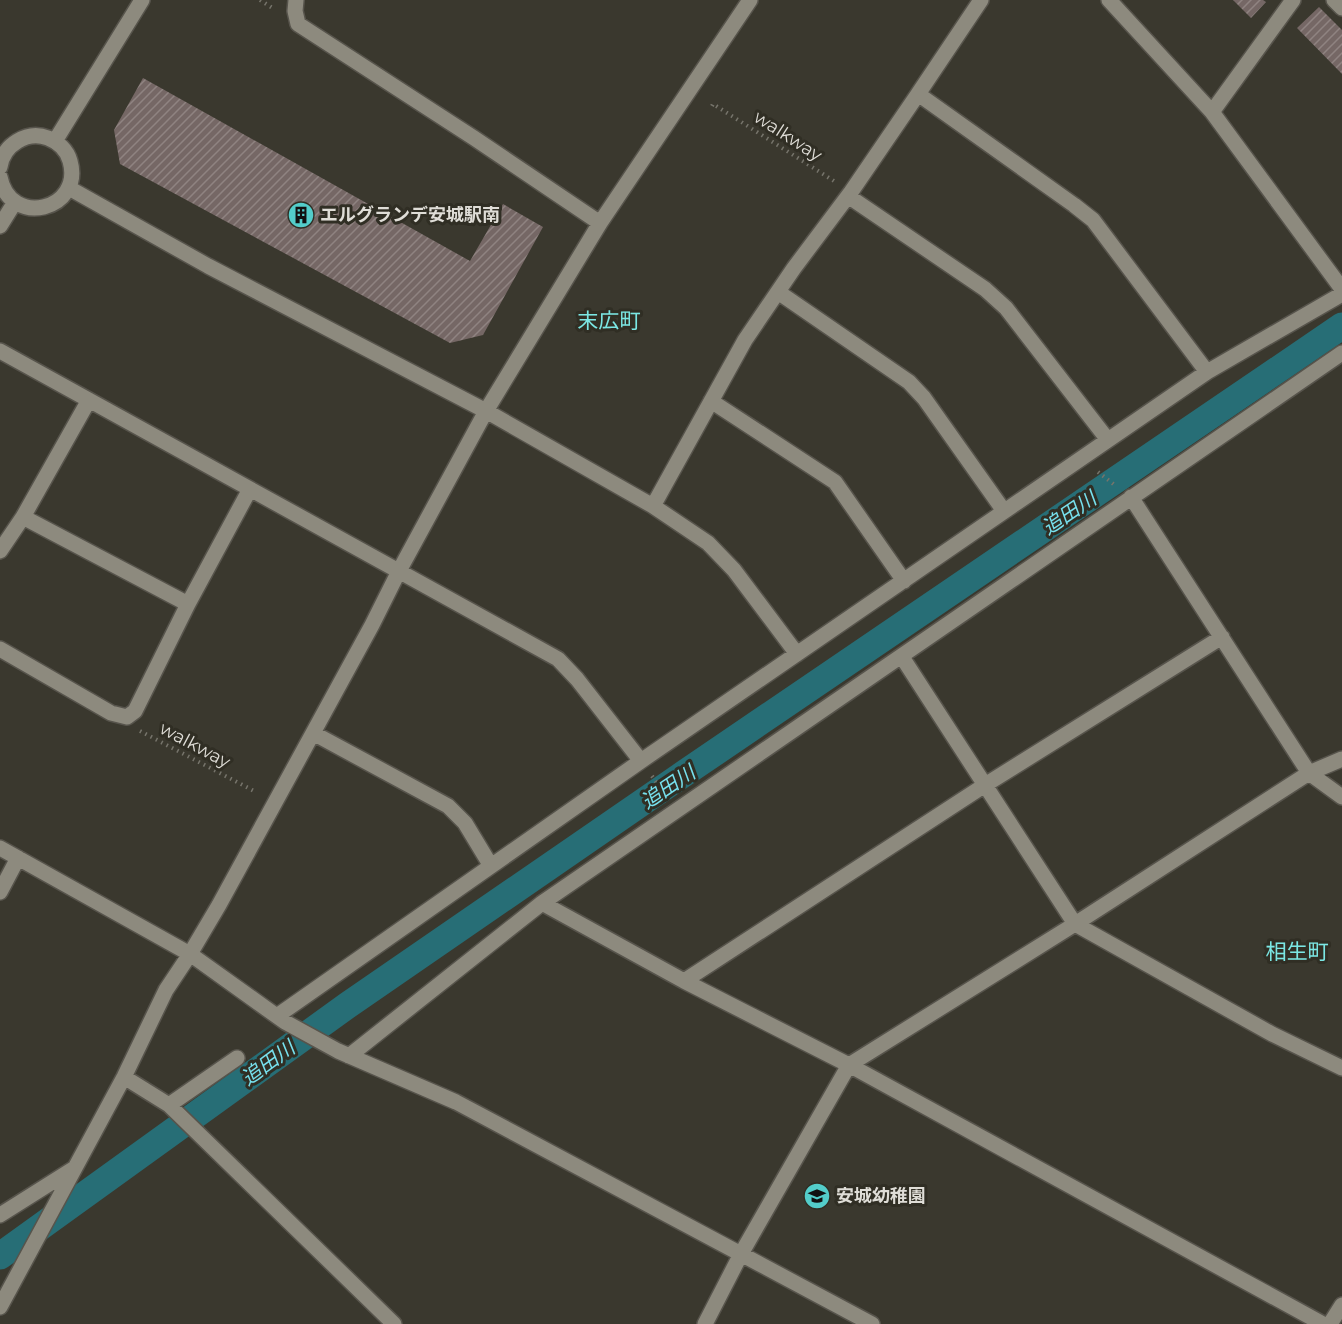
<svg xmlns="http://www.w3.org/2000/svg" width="1342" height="1324" viewBox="0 0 1342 1324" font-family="Montserrat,'Noto Sans JP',sans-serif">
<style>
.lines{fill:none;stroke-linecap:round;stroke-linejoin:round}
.canal{stroke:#276e76;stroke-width:27}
.building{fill:url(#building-hatch)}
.minor-casing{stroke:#57544c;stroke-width:18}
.path{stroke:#76746b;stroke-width:4;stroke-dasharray:1.5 4.5;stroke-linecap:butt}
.minor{stroke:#8d8a7e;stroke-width:15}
.labels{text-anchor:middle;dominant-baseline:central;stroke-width:6;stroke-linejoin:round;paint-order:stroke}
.street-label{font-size:18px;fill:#dfddd7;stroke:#302e24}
.poi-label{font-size:18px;font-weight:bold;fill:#dfddd7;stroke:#302e24;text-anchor:start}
.water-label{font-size:20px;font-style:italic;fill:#77e1ee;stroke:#302e24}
.quarter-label{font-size:21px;fill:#7be7e4;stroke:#302e24}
</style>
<defs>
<pattern id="building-hatch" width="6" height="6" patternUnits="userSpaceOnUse" patternTransform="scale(1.5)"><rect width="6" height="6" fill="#756765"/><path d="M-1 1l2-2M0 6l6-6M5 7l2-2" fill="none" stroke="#8f8381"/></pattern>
</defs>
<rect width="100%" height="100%" fill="#3a382e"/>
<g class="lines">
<path class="canal" d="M 0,1256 L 348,1005 L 679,777 L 1342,326"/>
</g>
<path class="building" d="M 1233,0 L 1263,0 L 1266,2 L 1251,18 Z
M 1319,7 L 1342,30 L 1342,74 L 1297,28 Z
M 143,78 L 470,261 L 503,204 L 543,227 L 483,335 L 450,343 L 120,164 L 114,130 Z"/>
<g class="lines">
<defs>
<path id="minor" d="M 296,0 L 295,11 L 298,24 L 474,138 L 600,223
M 981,0 L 918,94 L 1074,205 L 1093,220 L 1207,372
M 1109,0 L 1212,112 L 1342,289
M 1334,0 L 1342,8
M 1212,112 L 1293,0
M 55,141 L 142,0
M 0,167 C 3,145 27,130 48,138 C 58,142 67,150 70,161 C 84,210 10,229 0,177
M 69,188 L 208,266 L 486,411 L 653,506 L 708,543 L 734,570 L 797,654
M 848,196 L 985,289 L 1006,308 L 1108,440
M 0,226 L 15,202
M 778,292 L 909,382 L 924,398 L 1004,511
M 0,351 L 558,659 L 577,679 L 641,761
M 711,401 L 835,482 L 904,581
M 1131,497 L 1309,773 L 1342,797
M 653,506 L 745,340 L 794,268 L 851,192 L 918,94
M 23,517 L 188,604
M 0,551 L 23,517 L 89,400
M 0,649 L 111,713 L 127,717 L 135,711 L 188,604 L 250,489
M 902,657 L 1075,924 L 1272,1034 L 1342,1068
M 313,733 L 448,806 L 465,823 L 491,866
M 0,848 L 190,954 L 285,1022 L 338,1051 L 456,1102 L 872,1324
M 0,892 L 18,858
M 542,903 L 684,981 L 849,1065 L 1323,1324
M 684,981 L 985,785 L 1222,637
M 277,1016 L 641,761 L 1207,372 L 1342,294
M 349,1056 L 542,903 L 1342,353
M 124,1077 L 169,1105 L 394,1324
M 169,1105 L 237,1058
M 0,1215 L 73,1169
M 0,1307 L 124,1077 L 166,990 L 190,954 L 219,905 L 372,625 L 399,571 L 486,411 L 600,223 L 750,0
M 705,1324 L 741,1254 L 849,1065 L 1075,924 L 1309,773 L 1342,759
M 1330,1324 L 1342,1305"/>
</defs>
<use href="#minor" class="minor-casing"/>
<path class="path" d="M 260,0 L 274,9
M 712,106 L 713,104 L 834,181
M 1098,472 L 1116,486
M 140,731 L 254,791
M 652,776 L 665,794"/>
<use href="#minor" class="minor"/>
</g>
<defs>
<symbol id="building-disc" viewBox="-11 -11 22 22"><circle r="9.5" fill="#53cdca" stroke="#302e24"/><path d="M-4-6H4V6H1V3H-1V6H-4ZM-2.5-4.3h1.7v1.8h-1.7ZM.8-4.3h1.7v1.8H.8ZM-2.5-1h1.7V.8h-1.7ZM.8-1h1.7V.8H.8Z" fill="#111"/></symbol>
<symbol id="school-disc" viewBox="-11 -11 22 22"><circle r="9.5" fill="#53cdca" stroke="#302e24"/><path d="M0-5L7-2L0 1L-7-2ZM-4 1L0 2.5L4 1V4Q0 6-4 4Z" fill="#111"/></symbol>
</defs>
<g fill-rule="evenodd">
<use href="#building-disc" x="286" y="200" width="30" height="30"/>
<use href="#school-disc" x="802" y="1181" width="30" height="30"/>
</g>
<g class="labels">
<g class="street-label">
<text transform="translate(788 136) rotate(33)">walkway</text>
<text transform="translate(195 745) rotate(28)">walkway</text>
</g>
<g class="poi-label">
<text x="320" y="215">エルグランデ安城駅南</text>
<text x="836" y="1196">安城幼稚園</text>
</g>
<g class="water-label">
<text transform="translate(1069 513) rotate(-34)">追田川</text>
<text transform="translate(668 787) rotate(-34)">追田川</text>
<text transform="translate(268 1063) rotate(-36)">追田川</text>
</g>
<g class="quarter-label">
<text x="609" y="320">末広町</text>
<text x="1297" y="951">相生町</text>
</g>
</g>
</svg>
